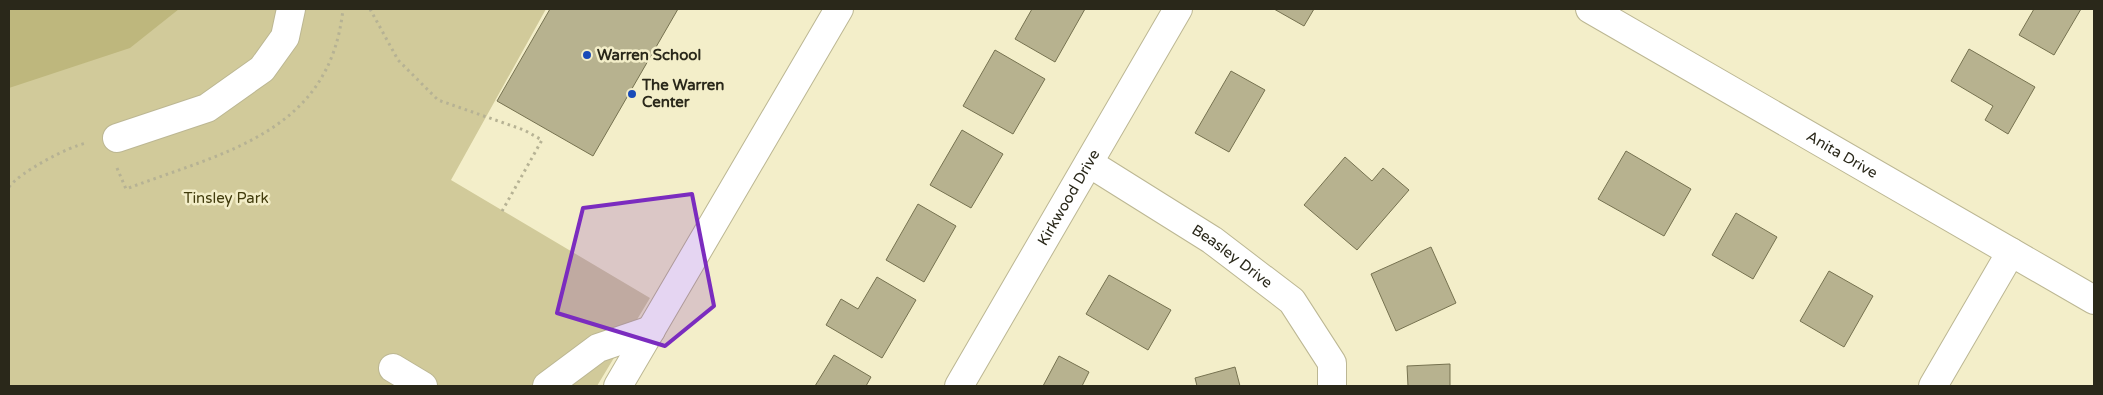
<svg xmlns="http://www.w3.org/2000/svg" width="2103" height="395" viewBox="0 0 2103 395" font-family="'Varela Round',sans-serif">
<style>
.green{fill:#d1ca9a}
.forest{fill:#beb77d}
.building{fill:#b7b28f;stroke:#767250}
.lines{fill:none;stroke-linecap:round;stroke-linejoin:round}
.minor-casing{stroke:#bcb793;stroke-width:30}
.path{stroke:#b6b294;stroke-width:3;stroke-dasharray:2.5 4;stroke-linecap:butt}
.minor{stroke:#fff;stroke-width:28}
.marked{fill:#7b2cbf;fill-opacity:0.2;stroke:#7b2cbf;stroke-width:4;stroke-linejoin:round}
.poi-dot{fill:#194bb8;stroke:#f3eec9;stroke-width:2}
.labels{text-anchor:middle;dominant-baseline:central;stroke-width:5;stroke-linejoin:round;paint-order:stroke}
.poi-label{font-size:15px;font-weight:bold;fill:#2a281a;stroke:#f3eec9;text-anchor:start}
.street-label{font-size:15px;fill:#2a281a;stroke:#f3eec9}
.park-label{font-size:15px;fill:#413b0c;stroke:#f3eec9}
</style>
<rect width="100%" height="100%" fill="#f3eec9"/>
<path class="green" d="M 9,9 L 546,9 L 451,180 L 650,298 L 597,386 L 9,386 Z"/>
<path class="forest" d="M 9,9 L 179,9 L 130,48 L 9,88 Z"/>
<path class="building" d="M 550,9 L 678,9 L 593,156 L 497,101 Z
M 1032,9 L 1085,9 L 1055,62 L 1015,39 Z
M 1274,9 L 1314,9 L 1304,26 Z
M 2034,9 L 2081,9 L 2054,55 L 2019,35 Z
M 1969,49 L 2035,87 L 2008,134 L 1985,120 L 1993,106 L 1951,81 Z
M 995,50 L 1045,79 L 1013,134 L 963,106 Z
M 1231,71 L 1265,90 L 1229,152 L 1195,133 Z
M 962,130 L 1003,154 L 971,208 L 930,185 Z
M 1626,151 L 1691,189 L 1664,236 L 1598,199 Z
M 1345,157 L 1372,181 L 1383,168 L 1409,190 L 1357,250 L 1304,205 Z
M 918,204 L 956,226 L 924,282 L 886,260 Z
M 1736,213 L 1777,237 L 1753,279 L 1712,255 Z
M 1431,247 L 1456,303 L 1396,331 L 1371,274 Z
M 1829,271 L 1873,296 L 1844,347 L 1800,321 Z
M 1109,275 L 1171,310 L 1148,350 L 1086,314 Z
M 877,277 L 916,300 L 882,358 L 826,325 L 841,299 L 858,309 Z
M 834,355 L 871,377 L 866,386 L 815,386 Z
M 1059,356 L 1089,372 L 1082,386 L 1043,386 Z
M 1450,364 L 1450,386 L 1408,386 L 1407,366 Z
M 1235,367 L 1240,386 L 1197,386 L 1195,378 Z"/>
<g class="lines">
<defs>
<g id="minor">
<path id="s1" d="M 1590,9 L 2094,300"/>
<path d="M 117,138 L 207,108 L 262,69 L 285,37 L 291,9"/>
<path id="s2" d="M 1089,163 L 1212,240 L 1292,301 L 1332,363 L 1332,386"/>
<path d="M 393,368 L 423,386"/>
<path d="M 547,386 L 598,348 L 651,330"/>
<path d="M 618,386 L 839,9"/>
<path id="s3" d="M 959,386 L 1178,9"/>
<path d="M 1933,386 L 2011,252"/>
</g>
</defs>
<use href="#minor" class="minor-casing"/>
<path class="path" d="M 370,9 L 398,60 L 438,100 L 524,130 L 542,140 L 501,213
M 117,168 L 126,189 C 224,152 330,133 343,9
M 9,187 C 20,172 69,146 87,143"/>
<use href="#minor" class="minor"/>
</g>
<path class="marked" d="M 692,194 L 714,306 L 665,346 L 557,313 L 583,208 Z"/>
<g class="poi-dot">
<circle cx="587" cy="55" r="5"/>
<circle cx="632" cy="94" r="5"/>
</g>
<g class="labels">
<g class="poi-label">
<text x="597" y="55">Warren School</text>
<text x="642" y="85">The Warren<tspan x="642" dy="17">Center</tspan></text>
</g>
<g class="street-label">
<text stroke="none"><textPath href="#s1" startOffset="291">Anita Drive</textPath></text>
<text stroke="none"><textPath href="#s3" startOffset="218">Kirkwood Drive</textPath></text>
<text stroke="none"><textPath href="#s2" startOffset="171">Beasley Drive</textPath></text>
</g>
<g class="park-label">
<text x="226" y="198">Tinsley Park</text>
</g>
</g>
<rect width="2103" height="395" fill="none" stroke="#2a281a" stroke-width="20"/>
</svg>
